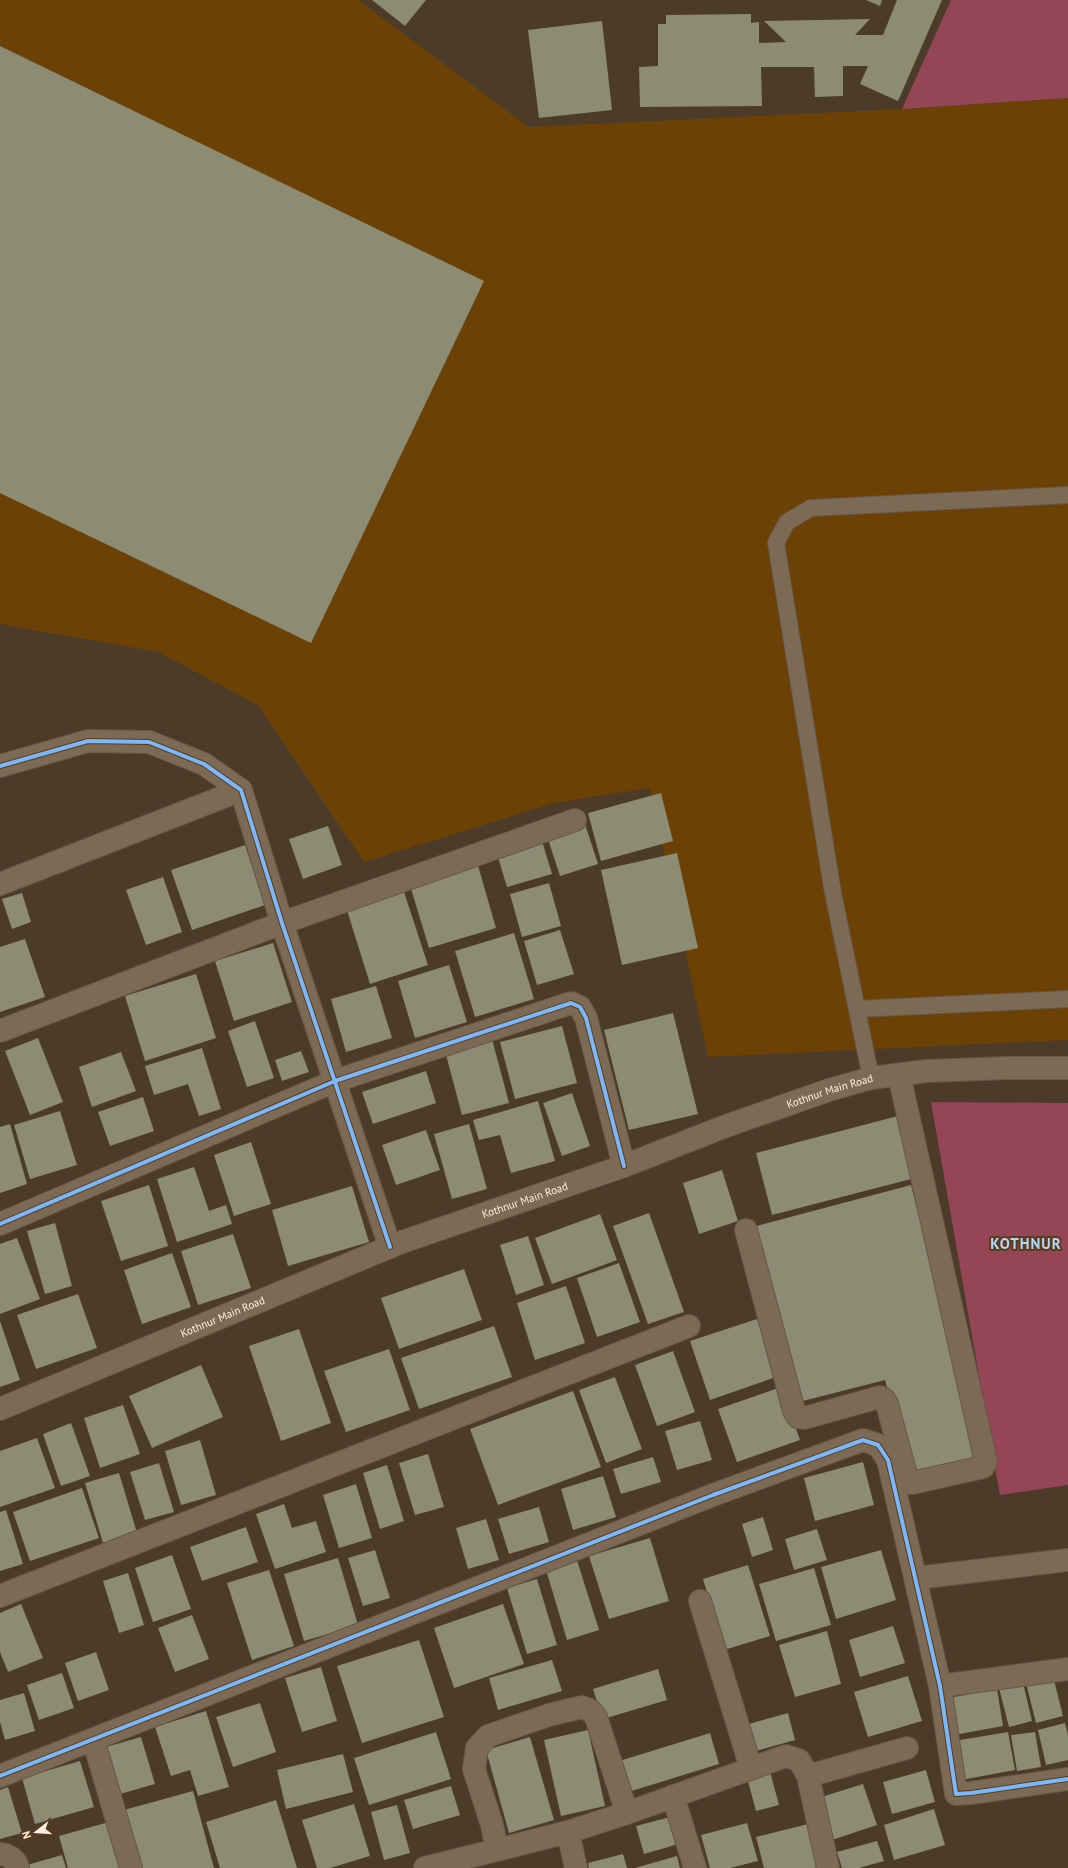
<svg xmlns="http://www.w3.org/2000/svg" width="1068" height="1868" viewBox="0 0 1068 1868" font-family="'PT Sans',sans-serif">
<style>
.built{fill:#6c4106}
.green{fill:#944556}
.building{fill:#8c8b73}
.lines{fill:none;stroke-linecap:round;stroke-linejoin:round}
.service-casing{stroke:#655849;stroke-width:18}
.minor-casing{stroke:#655849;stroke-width:24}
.secondary-casing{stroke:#655849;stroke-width:24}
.service{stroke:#7d6a54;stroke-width:16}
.minor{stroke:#7d6a54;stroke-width:22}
.secondary{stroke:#7d6a54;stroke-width:22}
.cycleway-casing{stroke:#5b3c1a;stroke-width:6}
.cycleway{stroke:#7ab7fb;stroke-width:4}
.labels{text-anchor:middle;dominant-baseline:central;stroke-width:4;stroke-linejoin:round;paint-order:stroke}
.street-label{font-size:11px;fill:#fcefe2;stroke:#5b3c1a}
.district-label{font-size:15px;font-weight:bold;letter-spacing:1px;fill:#b2d6f7;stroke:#5b3c1a}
</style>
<rect width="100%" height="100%" fill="#4c3b29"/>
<path class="built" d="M 0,0 L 358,0 L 529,127 L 902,109 L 1068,98 L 1068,1040 L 708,1057 L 650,788 L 554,803 L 364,862 L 258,705 L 158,652 L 0,624 Z"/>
<path class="green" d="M 951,0 L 1068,0 L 1068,98 L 902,109 Z
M 931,1102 L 1068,1103 L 1068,1485 L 1000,1495 Z"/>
<path class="building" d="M 372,0 L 426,0 L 405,26 Z
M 866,0 L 882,0 L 880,6 Z
M 897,0 L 942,0 L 898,101 L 860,84 L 868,66 L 843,66 L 843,96 L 815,97 L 814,67 L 761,67 L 762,106 L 640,107 L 639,67 L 658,66 L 658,24 L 666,24 L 666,15 L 751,14 L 751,23 L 759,22 L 759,43 L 786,42 L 764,21 L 870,19 L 855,35 L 883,35 Z
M 602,21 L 612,110 L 539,118 L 528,30 Z
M 0,46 L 484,281 L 311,643 L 0,493 Z
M 661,793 L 673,841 L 601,861 L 588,813 Z
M 585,824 L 598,864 L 560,876 L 547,836 Z
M 328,826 L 342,865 L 303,879 L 289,839 Z
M 542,841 L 552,874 L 507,887 L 497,854 Z
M 245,845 L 265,905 L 192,930 L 171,870 Z
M 677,853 L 698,948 L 622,965 L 601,870 Z
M 477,862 L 496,928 L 429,948 L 409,882 Z
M 163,877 L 182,932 L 146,945 L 126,890 Z
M 549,883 L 561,926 L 522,937 L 510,894 Z
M 403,889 L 428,965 L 370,984 L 346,907 Z
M 22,893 L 31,922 L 12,929 L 2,899 Z
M 560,930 L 574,974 L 537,985 L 524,941 Z
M 514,933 L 534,999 L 475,1017 L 455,951 Z
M 25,939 L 45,997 L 0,1012 L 0,947 Z
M 273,943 L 292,1002 L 234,1021 L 215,961 Z
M 449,965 L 467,1022 L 415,1038 L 398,981 Z
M 196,974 L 216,1038 L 145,1061 L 125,996 Z
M 376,986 L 392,1038 L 346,1052 L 331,999 Z
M 673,1013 L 698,1114 L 629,1130 L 604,1030 Z
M 255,1021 L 274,1078 L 247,1087 L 228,1031 Z
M 562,1026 L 577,1083 L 515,1099 L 500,1042 Z
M 38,1038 L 63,1102 L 30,1115 L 5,1051 Z
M 492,1039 L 509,1103 L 462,1115 L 445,1051 Z
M 202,1048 L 221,1109 L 199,1116 L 188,1084 L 154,1095 L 145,1066 Z
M 301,1051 L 309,1072 L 282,1081 L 275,1060 Z
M 121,1052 L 136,1091 L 92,1107 L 79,1067 Z
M 426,1071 L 436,1103 L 373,1124 L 362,1092 Z
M 572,1093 L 590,1146 L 562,1156 L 543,1103 Z
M 143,1097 L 154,1131 L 110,1146 L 98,1112 Z
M 538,1101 L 555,1161 L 511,1173 L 500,1135 L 479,1140 L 473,1120 Z
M 60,1111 L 77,1165 L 30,1179 L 14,1125 Z
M 898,1116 L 915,1178 L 772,1215 L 756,1153 Z
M 10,1124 L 27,1184 L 0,1193 L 0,1127 Z
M 469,1124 L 487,1189 L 452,1199 L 434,1134 Z
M 426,1130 L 440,1170 L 396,1185 L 382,1145 Z
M 251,1142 L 271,1204 L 234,1216 L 214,1155 Z
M 194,1167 L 209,1211 L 226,1205 L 232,1224 L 177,1242 L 157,1179 Z
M 722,1170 L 738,1221 L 699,1234 L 683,1183 Z
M 149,1185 L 168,1246 L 121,1261 L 101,1201 Z
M 911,1185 L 982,1460 L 911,1479 L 885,1380 L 799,1402 L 753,1227 Z
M 352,1186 L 369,1242 L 288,1266 L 272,1210 Z
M 649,1213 L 684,1312 L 648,1324 L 613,1226 Z
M 600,1214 L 617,1260 L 552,1284 L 535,1238 Z
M 55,1223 L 72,1286 L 45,1294 L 27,1231 Z
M 233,1234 L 251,1288 L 198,1305 L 181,1251 Z
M 528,1236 L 544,1285 L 516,1295 L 500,1245 Z
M 17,1238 L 40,1299 L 0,1314 L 0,1244 Z
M 172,1253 L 191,1307 L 142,1324 L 124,1270 Z
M 619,1263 L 640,1322 L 597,1337 L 577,1278 Z
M 464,1269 L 482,1320 L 399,1349 L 381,1298 Z
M 566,1286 L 585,1343 L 535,1360 L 517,1303 Z
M 78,1294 L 97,1348 L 36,1369 L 17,1315 Z
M 757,1319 L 776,1377 L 710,1400 L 690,1341 Z
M 0,1321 L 20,1380 L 0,1387 Z
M 494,1326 L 512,1377 L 419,1409 L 401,1358 Z
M 299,1329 L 331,1423 L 281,1441 L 249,1346 Z
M 389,1349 L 410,1410 L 346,1432 L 324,1371 Z
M 673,1351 L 695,1412 L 657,1426 L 635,1365 Z
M 201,1365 L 223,1417 L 152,1448 L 129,1396 Z
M 615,1377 L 642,1449 L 606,1463 L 579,1390 Z
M 781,1387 L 800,1440 L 737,1462 L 718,1409 Z
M 573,1391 L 601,1467 L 498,1505 L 470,1429 Z
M 123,1405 L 140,1454 L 100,1468 L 84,1418 Z
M 700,1421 L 712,1460 L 677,1470 L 665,1431 Z
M 71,1423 L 90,1476 L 61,1486 L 43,1434 Z
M 37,1438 L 55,1488 L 0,1507 L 0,1451 Z
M 200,1440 L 216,1495 L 181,1505 L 165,1451 Z
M 428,1454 L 444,1507 L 415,1515 L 399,1463 Z
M 653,1457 L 661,1482 L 621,1494 L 613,1469 Z
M 863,1462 L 874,1505 L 815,1521 L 804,1478 Z
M 159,1463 L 174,1512 L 145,1520 L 130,1472 Z
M 387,1465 L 404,1521 L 380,1529 L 363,1473 Z
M 119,1473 L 137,1533 L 103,1543 L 85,1483 Z
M 603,1476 L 616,1517 L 573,1530 L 561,1489 Z
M 356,1484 L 372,1538 L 339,1548 L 323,1495 Z
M 82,1488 L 99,1538 L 30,1561 L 13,1512 Z
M 284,1504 L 292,1528 L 316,1521 L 326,1552 L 275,1569 L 256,1514 Z
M 539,1507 L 549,1542 L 509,1554 L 498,1519 Z
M 6,1510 L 23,1564 L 0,1571 L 0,1512 Z
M 763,1517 L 773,1550 L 752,1557 L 742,1524 Z
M 486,1519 L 499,1560 L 468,1569 L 456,1528 Z
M 246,1527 L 258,1562 L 202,1581 L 190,1547 Z
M 817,1529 L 827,1560 L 794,1570 L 785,1539 Z
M 650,1538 L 669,1601 L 609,1619 L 589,1556 Z
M 375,1550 L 390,1598 L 363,1606 L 348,1558 Z
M 881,1550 L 896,1600 L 836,1619 L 821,1567 Z
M 575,1554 L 599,1630 L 567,1640 L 544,1563 Z
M 172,1555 L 191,1609 L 153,1622 L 135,1568 Z
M 338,1558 L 358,1625 L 304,1641 L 284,1574 Z
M 748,1565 L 770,1636 L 724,1650 L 703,1579 Z
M 814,1568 L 831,1625 L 776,1641 L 759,1584 Z
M 269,1570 L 294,1646 L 252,1660 L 227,1583 Z
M 128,1573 L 144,1625 L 119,1633 L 103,1581 Z
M 537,1579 L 557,1645 L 527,1654 L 507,1588 Z
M 21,1604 L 43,1658 L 8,1672 L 0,1652 L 0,1613 Z
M 503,1604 L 524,1664 L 454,1688 L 434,1628 Z
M 192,1615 L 209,1659 L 175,1672 L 158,1628 Z
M 893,1626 L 905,1663 L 860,1677 L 849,1640 Z
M 827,1631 L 841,1684 L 795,1697 L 779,1645 Z
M 419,1640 L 444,1717 L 362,1743 L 337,1666 Z
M 96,1652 L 109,1690 L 78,1701 L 65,1663 Z
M 552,1660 L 562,1691 L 498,1710 L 489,1678 Z
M 321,1667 L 337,1721 L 302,1732 L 285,1678 Z
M 658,1669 L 667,1700 L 603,1719 L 593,1689 Z
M 62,1673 L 74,1708 L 39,1720 L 27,1685 Z
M 908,1676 L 922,1721 L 868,1737 L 854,1692 Z
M 1053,1676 L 1063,1716 L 1036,1723 L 1026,1683 Z
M 1023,1683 L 1032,1721 L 1009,1727 L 999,1688 Z
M 997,1689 L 1003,1726 L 954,1735 L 948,1698 Z
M 24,1693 L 35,1731 L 5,1740 L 0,1722 L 0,1700 Z
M 260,1703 L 276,1752 L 233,1767 L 216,1717 Z
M 206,1711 L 229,1787 L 198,1796 L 190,1770 L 171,1776 L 155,1727 Z
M 788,1713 L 795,1740 L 756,1751 L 749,1724 Z
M 1065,1723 L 1068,1735 L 1068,1760 L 1046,1765 L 1038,1730 Z
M 588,1730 L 605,1806 L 561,1816 L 544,1740 Z
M 436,1732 L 451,1779 L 369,1805 L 354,1758 Z
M 1008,1732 L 1015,1770 L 961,1780 L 954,1741 Z
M 1035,1732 L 1041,1767 L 1017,1771 L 1011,1735 Z
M 710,1733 L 719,1764 L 625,1793 L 616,1762 Z
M 141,1737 L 155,1784 L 120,1794 L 106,1747 Z
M 530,1737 L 554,1820 L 509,1833 L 486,1750 Z
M 343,1754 L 353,1792 L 286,1809 L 277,1770 Z
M 80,1761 L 94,1807 L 35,1824 L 22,1778 Z
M 769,1768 L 779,1805 L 756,1811 L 746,1774 Z
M 926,1770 L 935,1802 L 892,1814 L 883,1782 Z
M 863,1784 L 877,1825 L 832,1840 L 818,1798 Z
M 451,1786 L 460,1815 L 413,1829 L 404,1800 Z
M 8,1787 L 22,1833 L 0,1839 L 0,1790 Z
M 193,1791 L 214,1868 L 139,1868 L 124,1810 Z
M 276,1800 L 297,1868 L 220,1868 L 206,1822 Z
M 354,1804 L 370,1856 L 330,1868 L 317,1868 L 302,1820 Z
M 397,1805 L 410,1853 L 384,1860 L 371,1812 Z
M 934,1809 L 945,1845 L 894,1860 L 884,1825 Z
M 674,1816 L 682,1843 L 644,1854 L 636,1826 Z
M 109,1822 L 122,1868 L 68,1868 L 59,1836 Z
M 747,1823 L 758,1861 L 730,1868 L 710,1868 L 701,1835 Z
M 808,1824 L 820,1868 L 764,1868 L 756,1837 Z
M 877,1841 L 884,1861 L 859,1868 L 842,1868 L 837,1852 Z
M 623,1854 L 627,1868 L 589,1868 L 588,1863 Z
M 62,1855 L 66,1868 L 28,1868 L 27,1865 Z
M 677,1856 L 680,1868 L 635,1868 Z"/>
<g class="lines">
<defs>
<path id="service" d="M 857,1009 L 1068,999
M 871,1078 L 833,893 L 776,543 L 787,522 L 811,508 L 1068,495"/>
<path id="minor" d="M 0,766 L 88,741 L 149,742 L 204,764 L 241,790 L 282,923 L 390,1247
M 0,884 L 241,790
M 0,1031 L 282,923 L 575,820
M 0,1224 L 335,1081 L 571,1003 L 580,1007 L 586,1018 L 624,1166
M 746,1230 L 794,1411 L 798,1417 L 804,1418 L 880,1397 L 884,1399 L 887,1404 L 908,1482 L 912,1483 L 983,1467 L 986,1462 L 899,1075
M 916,1578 L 1068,1560
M 0,1596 L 689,1326
M 700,1601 L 751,1768
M 940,1686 L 1068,1669
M 93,1739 L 131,1868
M 0,1776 L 713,1495 L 863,1440 L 878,1445 L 888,1460 L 940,1686 L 956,1794 L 971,1793 L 1068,1779
M 808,1776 L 907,1748
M 673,1796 L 695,1868
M 568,1832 L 576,1868
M 497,1850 L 492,1825 L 474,1769 L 477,1748 L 488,1736 L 549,1715 L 582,1707 L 590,1710 L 596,1717 L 627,1813
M 0,1854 C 9,1855 16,1859 18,1868
M 425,1868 L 568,1832 L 627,1813 L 786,1756 L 799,1760 L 808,1776 L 828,1868"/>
<g id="secondary">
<path id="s1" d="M 0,1409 L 402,1242 L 624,1166 L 726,1126 L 829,1090 L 871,1078 L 927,1071 L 1007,1068 L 1068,1068"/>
</g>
</defs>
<use href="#service" class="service-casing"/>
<use href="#minor" class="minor-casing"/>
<use href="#secondary" class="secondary-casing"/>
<use href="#service" class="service"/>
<use href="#minor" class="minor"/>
<use href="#secondary" class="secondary"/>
<defs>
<path id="cycleway" d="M 0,766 L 88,741 L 149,742 L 204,764 L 241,790 L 282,923 L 390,1247
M 0,1224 L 335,1081 L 571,1003 L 580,1007 L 586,1018 L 624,1166
M 0,1776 L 713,1495 L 863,1440 L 878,1445 L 888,1460 L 940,1686 L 956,1794 L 971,1793 L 1068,1779"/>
</defs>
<use href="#cycleway" class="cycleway-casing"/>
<use href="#cycleway" class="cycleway"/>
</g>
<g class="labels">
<g class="street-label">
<text stroke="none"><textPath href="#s1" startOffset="889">Kothnur Main Road</textPath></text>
<text stroke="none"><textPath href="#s1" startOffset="565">Kothnur Main Road</textPath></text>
<text stroke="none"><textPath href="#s1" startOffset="241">Kothnur Main Road</textPath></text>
</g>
<g class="district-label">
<text x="1026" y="1243">KOTHNUR</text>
</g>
</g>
<g transform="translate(36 1832) rotate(253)" stroke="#5b3c1a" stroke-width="3" paint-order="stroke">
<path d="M0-3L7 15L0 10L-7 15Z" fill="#fcefe2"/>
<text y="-6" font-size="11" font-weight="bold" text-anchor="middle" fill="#fcefe2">N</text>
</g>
</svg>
